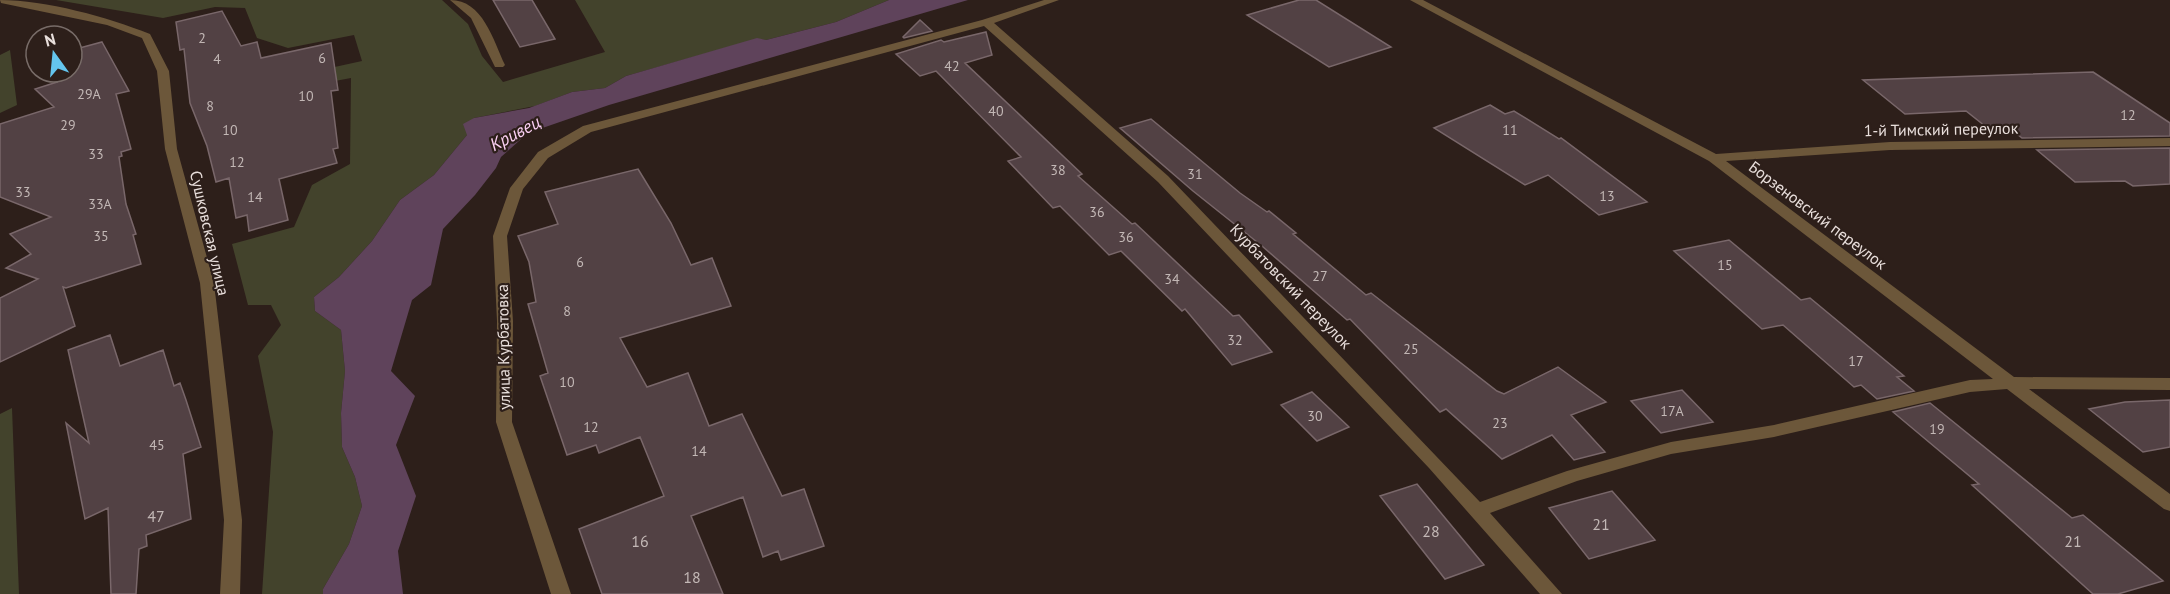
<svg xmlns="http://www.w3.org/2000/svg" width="2170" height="594" viewBox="0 0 2170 594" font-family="'PT Sans',sans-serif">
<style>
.green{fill:#43432c}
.water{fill:#5f435b}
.building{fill:#524144;stroke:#79676a;stroke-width:1.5}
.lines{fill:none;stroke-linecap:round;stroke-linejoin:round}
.minor{fill:#6c573a;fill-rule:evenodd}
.labels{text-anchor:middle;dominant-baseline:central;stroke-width:4.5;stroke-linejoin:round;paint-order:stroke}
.number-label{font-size:14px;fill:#c3b8b6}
.street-label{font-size:16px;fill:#e9dfdc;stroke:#2d1f1a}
.near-number-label{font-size:16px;fill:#c3b8b6}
.water-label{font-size:18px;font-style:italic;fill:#fbd0f4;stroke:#2d1f1a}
</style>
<rect width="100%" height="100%" fill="#2d1f1a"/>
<path class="green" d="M 56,0 L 442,0 L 468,24 L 482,56 L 503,82 L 605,52 L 575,0 L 889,0 L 836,22 L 766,40 L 757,39 L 626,76 L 605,88 L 572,92 L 535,106 L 474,118 L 467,135 L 434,175 L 400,200 L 372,241 L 339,277 L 314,297 L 315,311 L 341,330 L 345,371 L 341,413 L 342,447 L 355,477 L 362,506 L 349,544 L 323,589 L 323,594 L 262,594 L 273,432 L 258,356 L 281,325 L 271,305 L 248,305 L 232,244 L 294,227 L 312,185 L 350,164 L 351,78 L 276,92 L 266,82 L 362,61 L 354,35 L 288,48 L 257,38 L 245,8 L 215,7 L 163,18 Z
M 10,50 L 17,105 L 0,113 L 0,55 Z
M 12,408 L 19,594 L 0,594 L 0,414 Z"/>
<path class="water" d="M 889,0 L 968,0 L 609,105 L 528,133 L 501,157 L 496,168 L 475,195 L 443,229 L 431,285 L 412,300 L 391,371 L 415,396 L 396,445 L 416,496 L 398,551 L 403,594 L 323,594 L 323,589 L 349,544 L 362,506 L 355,477 L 342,447 L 341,413 L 345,371 L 341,330 L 315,311 L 314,297 L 339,277 L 372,241 L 400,200 L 434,175 L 467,135 L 463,124 L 474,118 L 529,108 L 572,92 L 605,88 L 626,76 L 757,38 L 766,40 L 836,22 Z"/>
<path class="building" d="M 493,0 L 532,0 L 555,39 L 520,47 Z
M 1299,0 L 1316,0 L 1391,47 L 1329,67 L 1247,15 Z
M 222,11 L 241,46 L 257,42 L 261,58 L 331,43 L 338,90 L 331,91 L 338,148 L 333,149 L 337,163 L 279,179 L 288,220 L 249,231 L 247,215 L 236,218 L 229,178 L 216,182 L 207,146 L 190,103 L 184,49 L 180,50 L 176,22 Z
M 920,20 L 932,31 L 904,38 L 903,37 Z
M 986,32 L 992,55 L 965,63 L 1082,174 L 1078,176 L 1132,224 L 1135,223 L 1233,316 L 1239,315 L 1272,352 L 1232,365 L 1185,309 L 1182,311 L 1121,251 L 1109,255 L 1060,206 L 1053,208 L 1008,161 L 1021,157 L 936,71 L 920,76 L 896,54 L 941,40 L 944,42 Z
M 102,42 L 129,91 L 116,94 L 131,149 L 121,152 L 122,156 L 119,157 L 126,204 L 136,234 L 133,235 L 141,264 L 66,288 L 63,287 L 75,326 L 0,362 L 0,298 L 38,279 L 6,268 L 31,254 L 10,234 L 51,217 L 0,197 L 0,124 L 54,107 L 35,89 L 57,82 L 49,72 L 72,72 L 72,50 Z
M 2093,72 L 2170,123 L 2170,136 L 2022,138 L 2007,126 L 1985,126 L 1966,111 L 1905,114 L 1863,80 Z
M 1490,105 L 1505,114 L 1514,111 L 1559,139 L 1561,138 L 1647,202 L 1599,215 L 1548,175 L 1525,185 L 1434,128 Z
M 1151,119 L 1240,193 L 1267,212 L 1269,211 L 1296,233 L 1293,234 L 1366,295 L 1371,293 L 1497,391 L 1504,394 L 1558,367 L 1606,402 L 1571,415 L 1605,452 L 1574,460 L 1552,435 L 1502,459 L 1446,409 L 1440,412 L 1350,319 L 1347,320 L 1262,246 L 1193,191 L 1120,128 Z
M 2170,148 L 2170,184 L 2133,186 L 2125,181 L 2075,182 L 2037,150 Z
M 638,169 L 671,223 L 691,265 L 712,258 L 731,306 L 620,338 L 647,387 L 688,373 L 709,426 L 742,414 L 782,496 L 804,489 L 824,546 L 781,560 L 778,551 L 763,557 L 743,497 L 691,516 L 723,594 L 602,594 L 579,529 L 664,496 L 640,437 L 599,453 L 596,445 L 567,455 L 540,376 L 548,373 L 528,304 L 536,302 L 529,262 L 518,236 L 558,224 L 545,192 Z
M 1729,240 L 1801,300 L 1810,298 L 1904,376 L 1897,377 L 1914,391 L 1877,399 L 1861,385 L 1854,387 L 1783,325 L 1762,329 L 1674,251 Z
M 110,335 L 120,366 L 163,350 L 174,386 L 180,383 L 186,400 L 201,447 L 183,454 L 191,519 L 146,535 L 147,546 L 139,549 L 136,594 L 111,594 L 108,508 L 85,519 L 66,423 L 89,443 L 68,350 Z
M 1682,390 L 1713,422 L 1661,433 L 1631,401 Z
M 1312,392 L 1349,427 L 1317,441 L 1281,405 Z
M 2170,400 L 2170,447 L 2143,452 L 2089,409 L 2125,402 Z
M 1930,403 L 2072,518 L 2083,515 L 2163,581 L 2118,594 L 2093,594 L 1972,485 L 1979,484 L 1893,412 Z
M 1417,484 L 1484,565 L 1445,579 L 1380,496 Z
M 1612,491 L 1655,540 L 1589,559 L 1549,508 Z"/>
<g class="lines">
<path class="minor" d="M 0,0 C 46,0 107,17 150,34 L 169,71 L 177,149 L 214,283 L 242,520 L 240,594 L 220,594 L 224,520 L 200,283 L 165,149 L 157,71 L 142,38 L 107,25 L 1,3 Z
M 450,0 C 483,0 493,40 505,65 L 503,67 L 495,67 L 471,18 Z
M 1044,0 L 1059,0 L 994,23 L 1168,176 L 1480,502 L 1567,471 L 1671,442 L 1774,425 L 1970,380 L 1993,379 L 1709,161 L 1410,0 L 1423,0 L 1716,154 L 1890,142 L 2170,138 L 2170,146 L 1890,150 L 1726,161 L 2014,377 L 2170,378 L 2170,390 L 2029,389 L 2170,494 L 2170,511 L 2164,509 L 2007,389 L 1970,392 L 1774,437 L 1671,454 L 1577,481 L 1490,513 L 1562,594 L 1540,594 L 1429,468 L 1158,182 L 984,26 L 591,132 L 548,158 L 523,189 L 507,236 L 513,321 L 512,422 L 571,594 L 551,594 L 496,422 L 497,321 L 493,236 L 510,188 L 538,152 L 583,126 L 982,20 Z"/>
</g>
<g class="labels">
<g class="number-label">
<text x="202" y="38">2</text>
<text x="322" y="58">6</text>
<text x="217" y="59">4</text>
<text x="952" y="66">42</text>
<text x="89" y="94">29А</text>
<text x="306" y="96">10</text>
<text x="210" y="106">8</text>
<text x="996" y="111">40</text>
<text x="2128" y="115">12</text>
<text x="68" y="125">29</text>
<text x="230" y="130">10</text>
<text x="1510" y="130">11</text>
<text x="96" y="154">33</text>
<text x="237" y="162">12</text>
<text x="1058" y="170">38</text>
<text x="1195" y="174">31</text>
<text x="23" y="192">33</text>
<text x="1607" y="196">13</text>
<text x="255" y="197">14</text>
<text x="100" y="204">33А</text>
<text x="1097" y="212">36</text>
<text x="101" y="236">35</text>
<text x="1126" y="237">36</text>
<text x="580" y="262">6</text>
<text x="1725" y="265">15</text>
<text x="1320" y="276">27</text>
<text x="1172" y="279">34</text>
<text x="567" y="311">8</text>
<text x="1235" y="340">32</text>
<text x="1411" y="349">25</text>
<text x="1856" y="361">17</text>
<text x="567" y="382">10</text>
<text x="1672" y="411">17А</text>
<text x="1315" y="416">30</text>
<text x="1500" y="423">23</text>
<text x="591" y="427">12</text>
<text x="1937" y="429">19</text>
<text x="157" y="445">45</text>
<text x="699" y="451">14</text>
</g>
<g class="street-label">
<text transform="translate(1941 129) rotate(-1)">1-й Тимский переулок</text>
<text transform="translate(1818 215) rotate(37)">Борзеновский переулок</text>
<text transform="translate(210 233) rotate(77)">Сушковская улица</text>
<text transform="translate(1291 286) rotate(46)">Курбатовский переулок</text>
<text transform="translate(503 347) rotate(-91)">улица Курбатовка</text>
</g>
<g class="near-number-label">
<text x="156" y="516">47</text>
<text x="1601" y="524">21</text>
<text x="1431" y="531">28</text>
<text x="640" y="541">16</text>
<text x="2073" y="541">21</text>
<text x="692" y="577">18</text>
</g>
<g class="water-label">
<text transform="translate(515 133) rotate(-28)">Кривец</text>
</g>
</g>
<g transform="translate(54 54) rotate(345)"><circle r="28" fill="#2d1f1a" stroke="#786c68" stroke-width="1.5"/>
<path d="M0-4.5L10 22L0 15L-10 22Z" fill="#64c5ee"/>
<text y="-9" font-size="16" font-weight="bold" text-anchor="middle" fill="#e9dfdc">N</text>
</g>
</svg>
